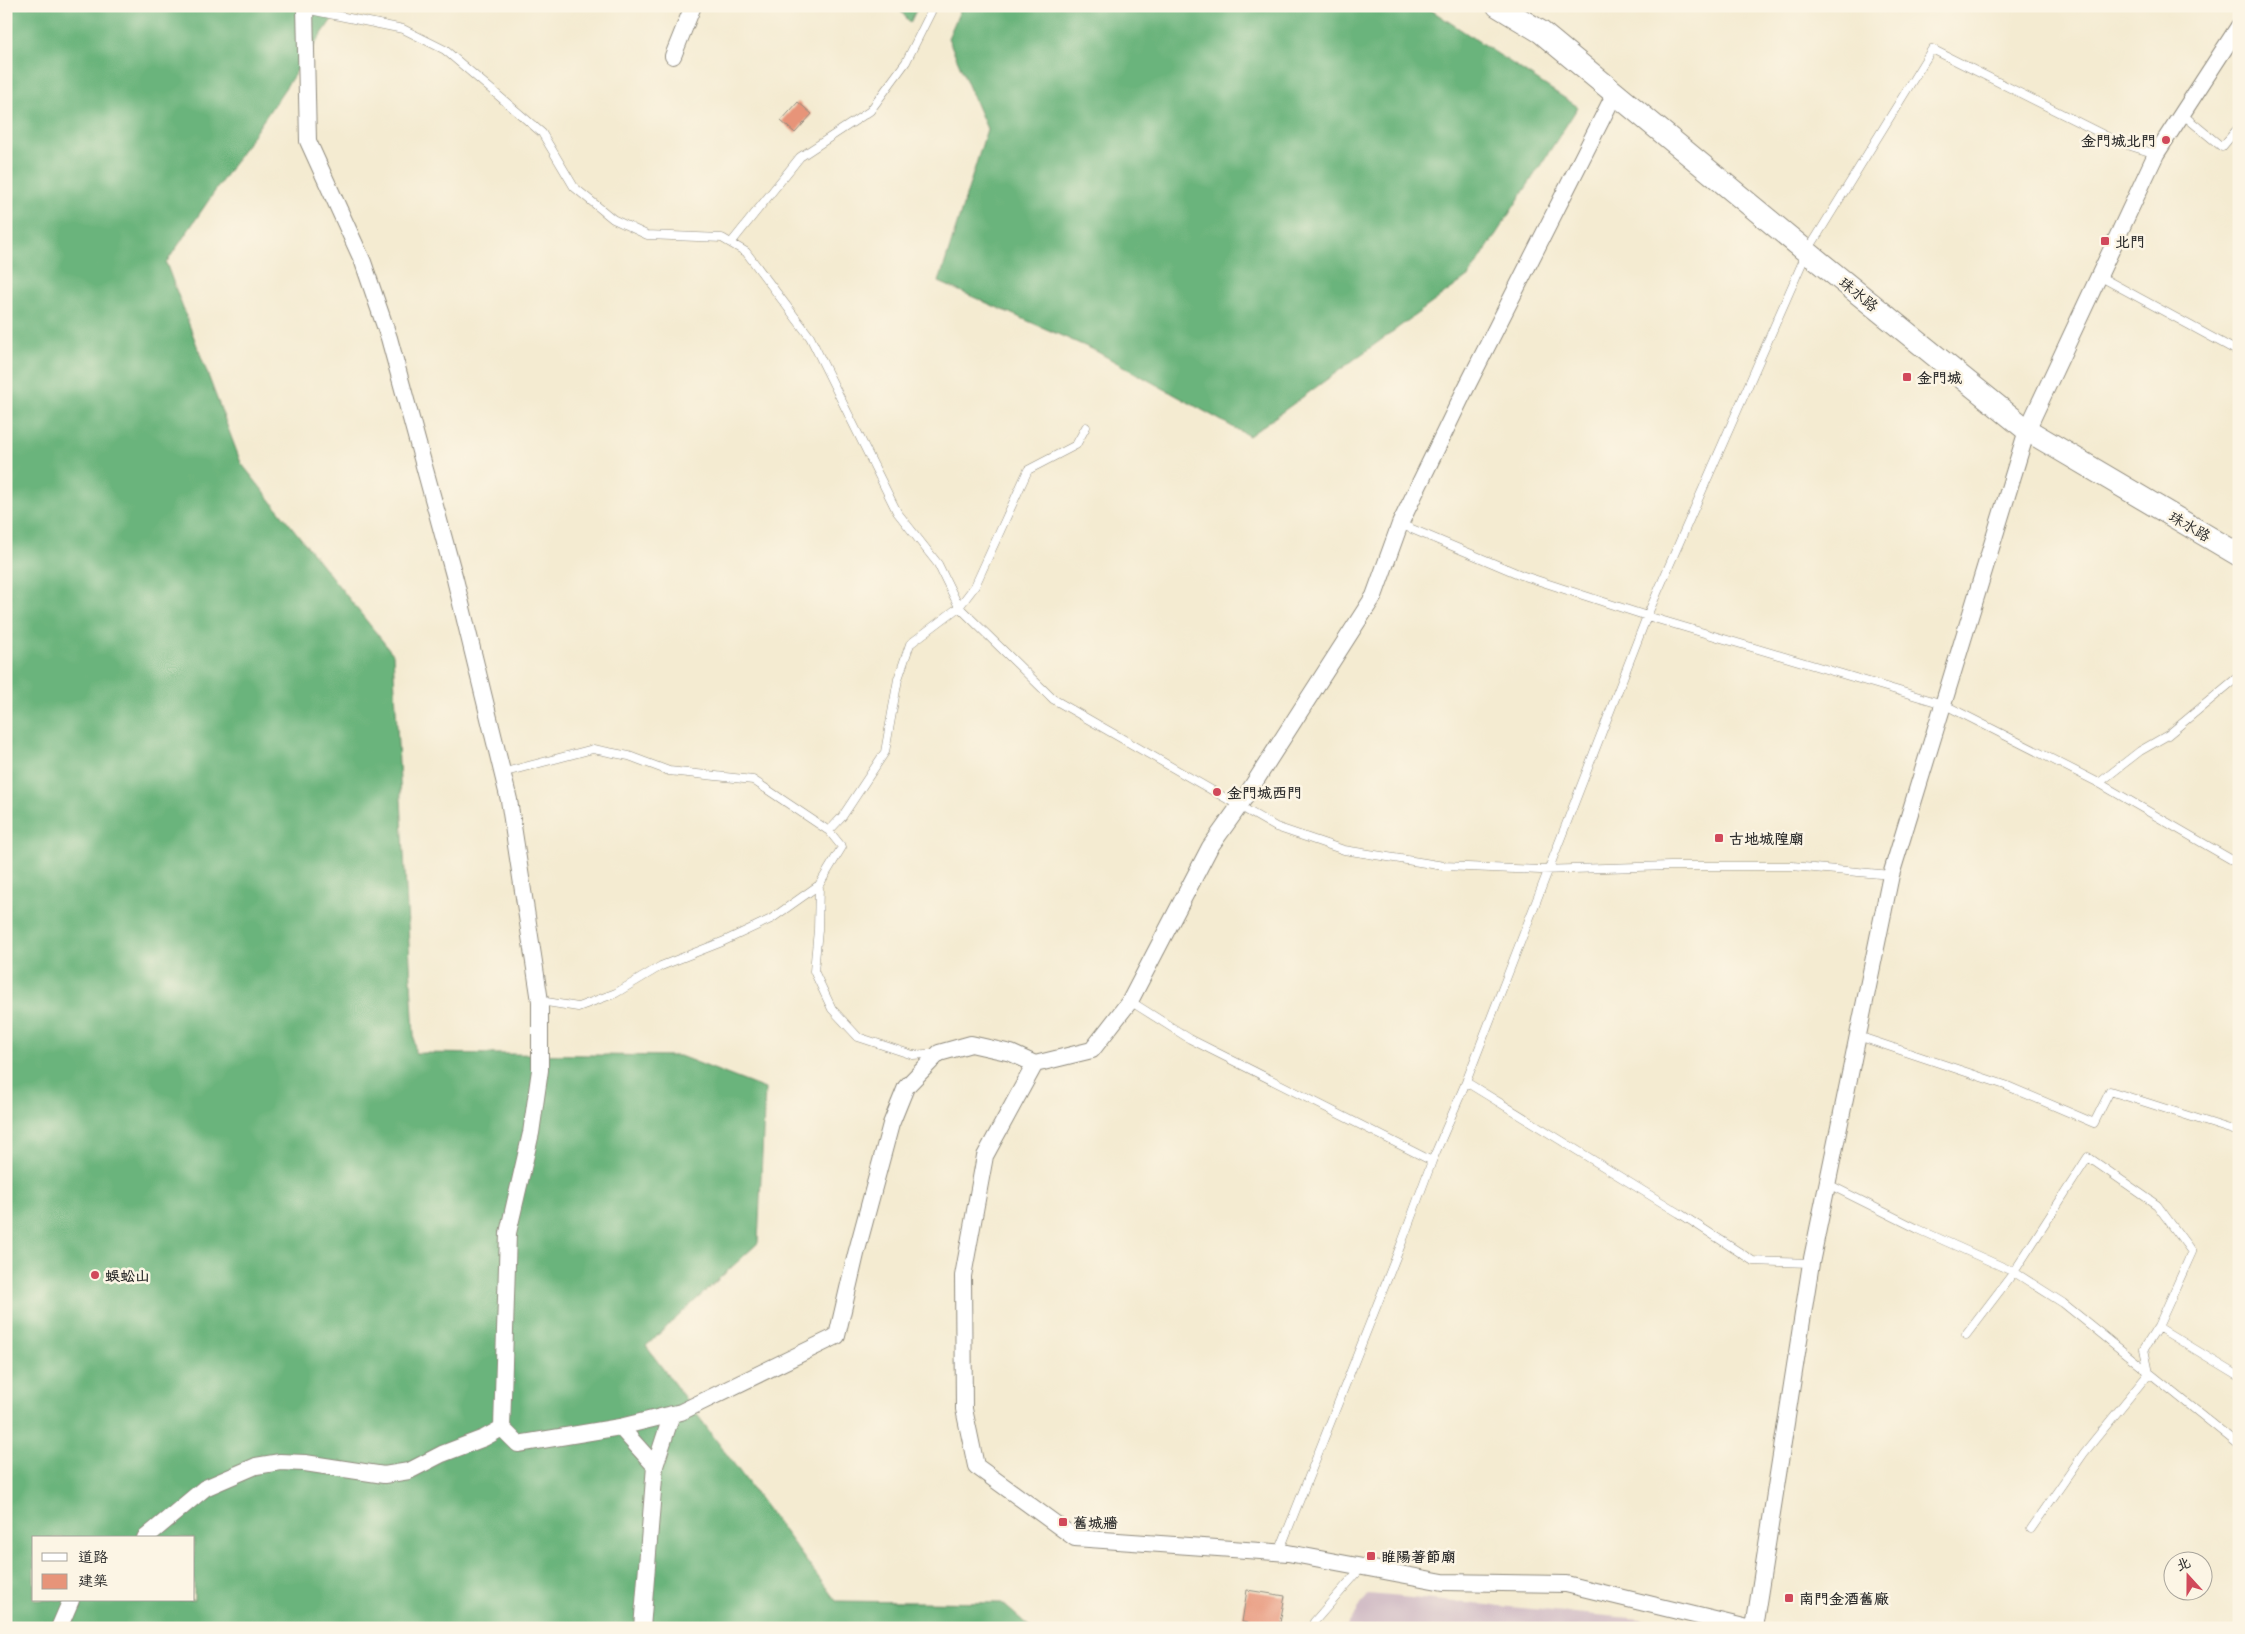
<svg xmlns="http://www.w3.org/2000/svg" width="2245" height="1634" viewBox="0 0 2245 1634" font-family="Delius,'LXGW WenKai TC',sans-serif">
<style>
.industrial{fill:#d2bdc6}
.forest{fill:#6bb47b;stroke:#4b7053;fill-rule:evenodd}
.building{fill:#e79479}
.lines{fill:none;stroke-linecap:round;stroke-linejoin:round}
.service-casing{stroke:#908b7e;stroke-width:9}
.minor-casing{stroke:#908b7e;stroke-width:18}
.secondary-casing{stroke:#908b7e;stroke-width:24}
.service{stroke:#fff;stroke-width:8}
.minor{stroke:#fff;stroke-width:16}
.secondary{stroke:#fff;stroke-width:22}
.poi-dot{fill:#d1495b;stroke:#fcf5e5;stroke-width:2}
.labels{text-anchor:middle;dominant-baseline:central;stroke-width:5;stroke-linejoin:round;paint-order:stroke}
.poi-label{font-size:15px;font-weight:bold;fill:#2b2b2b;stroke:#fcf5e5;text-anchor:start}
.street-label{font-size:15px;fill:#2b2b2b;stroke:#fcf5e5}
</style>
<rect width="100%" height="100%" fill="#fcf5e5"/>
<filter id="ink" filterUnits="userSpaceOnUse"><feTurbulence type="fractalNoise" baseFrequency=".02" numOctaves="2"/><feDisplacementMap in="SourceGraphic" scale="10" xChannelSelector="R" yChannelSelector="G"/><feConvolveMatrix kernelMatrix="1 2 1 2 8 2 1 2 1" color-interpolation-filters="sRGB"/></filter>
<filter id="wash" filterUnits="userSpaceOnUse"><feTurbulence type="fractalNoise" baseFrequency=".0096" numOctaves="4" result="noise"/><feDisplacementMap in="SourceGraphic" scale="20" xChannelSelector="R" yChannelSelector="G"/><feGaussianBlur stdDeviation="1.12" result="paint"/><feColorMatrix in="noise" values="0 0 0 0 0 0 0 0 0 0 0 0 0 0 0 0 0 1.4 0 .05"/><feComposite in="paint" operator="in"/></filter>
<g filter="url(#wash)">
<rect width="100%" height="100%" fill="#f4ebd1"/>
<path class="industrial" d="M 1368,1594 L 1640,1619 L 1681,1628 L 1346,1628 Z"/>
<path class="forest" d="M 6,6 L 341,6 L 166,263 L 241,463 L 393,654 L 415,1053 L 680,1056 L 765,1089 L 758,1243 L 646,1346 L 836,1601 L 1002,1603 L 1031,1628 L 6,1628 ZM 34,1538 L 194,1538 L 194,1600 L 34,1600 Z
M 897,6 L 918,6 L 910,23 Z
M 962,6 L 1425,6 L 1578,107 L 1469,276 L 1249,436 L 1094,350 L 939,282 L 987,129 L 948,38 Z"/>
<g id="blocks">
<path class="building" d="M 798,102 L 812,114 L 795,133 L 781,121 Z
M 1247,1590 L 1285,1596 L 1279,1628 L 1242,1622 Z"/>
</g>
</g>
<g filter="url(#ink)">
<use href="#blocks" fill-opacity="0" stroke="#908b7e" stroke-width="1"/>
<g class="lines">
<defs>
<path id="service" d="M 305,9 L 403,29 L 445,50 L 542,133 L 574,187 L 613,219 L 647,235 L 722,238 L 746,252 L 810,337 L 897,512 L 938,564 L 959,607 L 1053,699 L 1276,827 L 1344,850 L 1444,866 L 1540,870 L 1670,866 L 1792,866 L 1891,875
M 2182,114 L 2222,147 L 2239,127
M 731,243 L 800,157 L 870,111 L 906,62 L 934,6
M 2099,276 L 2239,352
M 1400,524 L 1521,575 L 1647,616 L 1943,704 L 2099,783 L 2239,864
M 502,773 L 593,749 L 629,756 L 669,771 L 753,780 L 829,831 L 842,817 L 885,752 L 898,679 L 910,644 L 959,607 L 975,586 L 1028,470 L 1076,445 L 1086,427
M 2099,783 L 2140,751 L 2168,735 L 2239,676
M 819,885 L 818,930 L 814,971 L 832,1009 L 858,1037 L 913,1055 L 937,1053
M 540,1001 L 578,1007 L 616,993 L 661,966 L 722,942 L 771,919 L 819,885 L 842,847 L 829,831
M 1130,1001 L 1190,1039 L 1432,1161
M 1858,1036 L 2005,1085 L 2094,1123 L 2110,1091 L 2239,1132
M 1466,1082 L 1679,1213 L 1753,1261 L 1811,1263
M 1828,1184 L 1918,1229 L 2014,1272 L 2063,1303 L 2239,1445
M 2158,1327 L 2239,1376
M 1966,1335 L 2014,1272 L 2088,1157 L 2157,1205 L 2192,1252 L 2158,1327 L 2144,1349 L 2149,1373 L 2084,1453 L 2031,1529
M 1279,1552 L 1402,1242 L 1432,1161 L 1466,1082 L 1647,616 L 1807,252 L 1932,49 L 2118,142 L 2156,154
M 1311,1628 L 1314,1622 L 1362,1567"/>
<path id="minor" d="M 305,6 L 308,141 L 363,262 L 389,338 L 455,579 L 509,800 L 540,1001 L 540,1070 L 531,1133 L 508,1233 L 502,1428 L 518,1444 L 620,1427 L 681,1412 L 837,1336 L 856,1254 L 891,1124 L 906,1087 L 939,1053 L 971,1044 L 1011,1053 L 1035,1064
M 673,56 L 693,6
M 1615,93 L 1463,394 L 1400,524 L 1374,596 L 1240,805 L 1210,847 L 1130,1001 L 1092,1050 L 1035,1064 L 985,1156 L 963,1276 L 964,1409 L 976,1466 L 1075,1538 L 1288,1553 L 1443,1582 L 1566,1584 L 1748,1628
M 620,1427 L 655,1466 L 642,1628
M 655,1466 L 672,1414
M 145,1538 L 205,1488 L 256,1466 L 280,1462 L 305,1463 L 384,1475 L 409,1471 L 442,1454 L 484,1438 L 502,1428
M 59,1628 L 71,1600
M 1754,1628 L 1811,1263 L 1891,875 L 2027,430 L 2156,154 L 2239,26"/>
<path id="secondary" d="M 1498,6 L 1541,32 L 1807,252 L 2027,430 L 2239,555"/>
</defs>
<use href="#service" class="service-casing"/>
<use href="#minor" class="minor-casing"/>
<use href="#secondary" class="secondary-casing"/>
<use href="#service" class="service"/>
<use href="#minor" class="minor"/>
<use href="#secondary" class="secondary"/>
</g>
</g>
<g class="poi-dot">
<circle cx="2166" cy="140" r="5"/>
<rect x="2100" y="236" width="10" height="10" rx="2.5"/>
<rect x="1902" y="372" width="10" height="10" rx="2.5"/>
<circle cx="1217" cy="792" r="5"/>
<rect x="1714" y="833" width="10" height="10" rx="2.5"/>
<circle cx="95" cy="1275" r="5"/>
<rect x="1058" y="1517" width="10" height="10" rx="2.5"/>
<rect x="1366" y="1551" width="10" height="10" rx="2.5"/>
<rect x="1784" y="1593" width="10" height="10" rx="2.5"/>
</g>
<g class="labels">
<g class="poi-label">
<text x="2156" y="140" text-anchor="end">金門城北門</text>
<text x="2115" y="241">北門</text>
<text x="1917" y="377">金門城</text>
<text x="1227" y="792">金門城西門</text>
<text x="1729" y="838">古地城隍廟</text>
<text x="105" y="1275">蜈蚣山</text>
<text x="1073" y="1522">舊城牆</text>
<text x="1381" y="1556">睢陽著節廟</text>
<text x="1799" y="1598">南門金酒舊廠</text>
</g>
<g class="street-label">
<text transform="translate(1859 294) rotate(39)">珠水路</text>
<text transform="translate(2190 526) rotate(30)">珠水路</text>
</g>
</g>
<rect width="2245" height="1634" fill="none" stroke="#fcf5e5" stroke-width="25"/>
<rect x="32" y="1536" width="162" height="65" fill="#fcf5e5" stroke="#a8a49b"/>
<rect x="42" y="1553" width="25" height="8" fill="#ffffff" stroke="#a8a49b"/>
<text x="78" y="1562" font-size="15" fill="#2b2b2b">道路</text>
<rect x="42" y="1574" width="25" height="15" fill="#e79479" stroke="#a8a49b"/>
<text x="78" y="1586" font-size="15" fill="#2b2b2b">建築</text>
<g transform="translate(2188 1576) rotate(339)"><circle r="24" fill="#fcf5e5" stroke="#a8a49b"/>
<path d="M0-4L9 19L0 12L-9 19Z" fill="#d1495b"/>
<text y="-8" font-size="14" font-weight="bold" text-anchor="middle" fill="#2b2b2b">北</text>
</g>
</svg>
